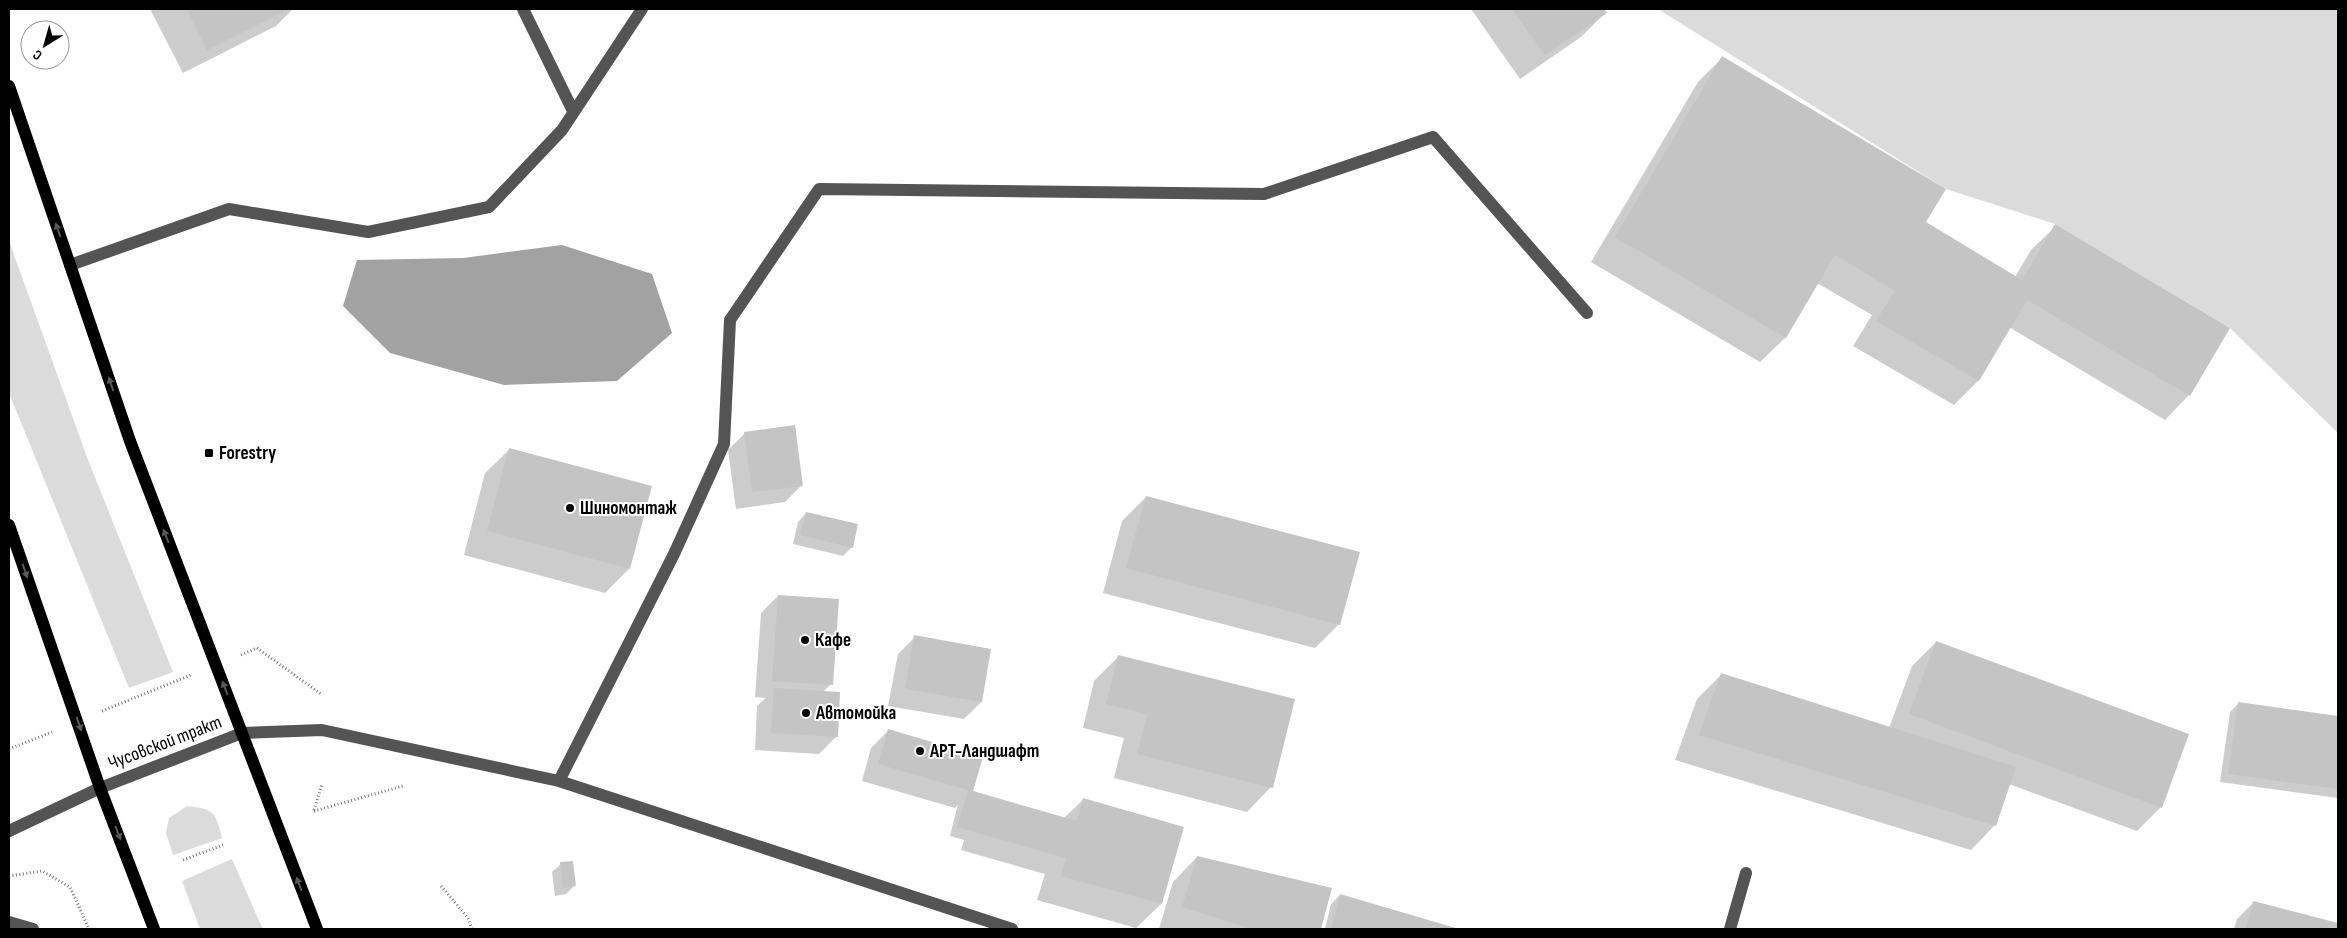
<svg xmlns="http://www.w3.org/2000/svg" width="2347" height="938" viewBox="0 0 2347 938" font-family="'Sofia Sans Condensed',sans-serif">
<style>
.green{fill:#dbdbdb}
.water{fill:#a2a2a2}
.shadow{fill:#0003}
.building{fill:#c4c4c4}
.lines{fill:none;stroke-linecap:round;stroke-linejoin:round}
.path{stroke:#767676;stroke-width:3;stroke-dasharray:1 2.5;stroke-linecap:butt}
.minor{stroke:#545454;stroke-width:12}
.major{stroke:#000;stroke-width:12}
.oneway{fill:#595959}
.poi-dot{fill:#000;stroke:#fff;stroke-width:2}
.labels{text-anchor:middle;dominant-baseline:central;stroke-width:4;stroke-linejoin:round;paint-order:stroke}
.poi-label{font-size:19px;font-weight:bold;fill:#000;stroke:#fff;text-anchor:start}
.street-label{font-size:19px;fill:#000;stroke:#fff}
</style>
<rect width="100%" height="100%" fill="#fff"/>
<path class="green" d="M 1658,9 L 2338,9 L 2338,433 L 2230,328 L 2055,224 L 1946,189 Z
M 9,241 L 88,460 L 173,672 L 129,688 L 9,393 Z
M 187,806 C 214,809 215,811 222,838 L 173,855 L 166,833 L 169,818 Z
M 232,859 L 259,921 L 263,929 L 200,929 L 182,881 Z"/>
<path class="water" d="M 562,245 L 652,274 L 672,333 L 617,381 L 504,385 L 390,353 L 343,306 L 357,260 L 463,258 Z"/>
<path class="shadow" d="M 150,9 L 293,9 L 276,26 L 183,73 Z
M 1471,9 L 1602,9 L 1605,13 L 1581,37 L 1520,79 Z
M 1722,58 L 1924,223 L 2015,277 L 2031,250 L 2056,226 L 2228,329 L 2189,395 L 2165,420 L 2009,327 L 1978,381 L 1954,405 L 1853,346 L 1872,315 L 1817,283 L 1785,338 L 1760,362 L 1591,262 L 1698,82 Z
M 745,433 L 802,485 L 785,502 L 736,509 L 728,450 Z
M 510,449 L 629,569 L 605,593 L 464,555 L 485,473 Z
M 1146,497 L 1339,624 L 1315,648 L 1103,593 L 1122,521 Z
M 806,513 L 852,547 L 843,556 L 793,544 L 798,522 Z
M 778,596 L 831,684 L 823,692 L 836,737 L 819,754 L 755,750 L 757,706 L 766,698 L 755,697 L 761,613 Z
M 915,637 L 981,702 L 964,719 L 888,706 L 898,654 Z
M 1936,642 L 2161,807 L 2137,831 L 2009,784 L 1995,825 L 1971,850 L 1675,760 L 1697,699 L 1721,675 L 1889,728 L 1912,666 Z
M 1118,657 L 1271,787 L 1247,812 L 1114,778 L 1124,738 L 1083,728 L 1094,681 Z
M 2239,703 L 2338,717 L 2338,798 L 2220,782 L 2230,712 Z
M 888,731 L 972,792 L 1064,818 L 1083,800 L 1161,904 L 1136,928 L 1037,900 L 1045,874 L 961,850 L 964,840 L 950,836 L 958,804 L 955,808 L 862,781 L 871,748 Z
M 1197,857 L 1330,889 L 1320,929 L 1159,929 L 1173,882 Z
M 561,864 L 574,886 L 566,894 L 555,896 L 552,872 Z
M 1340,895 L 1456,929 L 1325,929 L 1331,904 Z
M 2254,902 L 2338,924 L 2338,929 L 2234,929 L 2237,919 Z"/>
<path class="building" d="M 187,9 L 289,9 L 207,50 Z
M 1512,9 L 1604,9 L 1607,13 L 1545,55 Z
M 1722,56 L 1946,189 L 1926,222 L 2022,280 L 2055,224 L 2230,328 L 2190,396 L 2027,300 L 1979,381 L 1876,321 L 1895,291 L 1835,255 L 1786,338 L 1615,237 Z
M 795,425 L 803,486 L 752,492 L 744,432 Z
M 509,448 L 652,486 L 630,569 L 487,531 Z
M 1146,496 L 1360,552 L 1340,625 L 1126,568 Z
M 806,512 L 858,524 L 853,548 L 800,535 Z
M 778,595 L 839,599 L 833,685 L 772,681 Z
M 914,635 L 991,649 L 982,702 L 905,689 Z
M 1936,641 L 2189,734 L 2162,808 L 1909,714 Z
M 1118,655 L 1295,699 L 1273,788 L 1137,754 L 1147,714 L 1106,704 Z
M 1721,673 L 2016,767 L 1996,826 L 1699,735 Z
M 774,688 L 840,692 L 838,737 L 771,733 Z
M 2238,702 L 2338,716 L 2338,789 L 2228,774 Z
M 888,729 L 983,757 L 973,791 L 1077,821 L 1083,798 L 1184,827 L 1162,904 L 1061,876 L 1066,858 L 957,827 L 968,790 L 878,764 Z
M 1197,856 L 1332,888 L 1321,929 L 1252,929 L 1182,907 Z
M 573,861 L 576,886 L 563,888 L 560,862 Z
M 1340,894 L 1459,929 L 1331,929 Z
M 2253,901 L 2338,923 L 2338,929 L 2246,929 Z"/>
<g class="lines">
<path class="path" d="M 241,655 L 257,648 L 321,694
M 102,711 L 191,675
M 9,749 L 52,732
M 314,810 L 322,784
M 314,811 L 403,786
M 183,860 L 223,845
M 9,876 L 42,871 L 70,887 L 89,929
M 441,886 L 468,918 L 472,929"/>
<path class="minor" d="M 523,9 L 573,111
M 70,265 L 229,209 L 368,232 L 489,207 L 562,130 L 642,9
M 559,781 L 674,554 L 724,444 L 730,320 L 819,189 L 1264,194 L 1433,137 L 1587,313
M 9,831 L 100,788 L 242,733 L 322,730 L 559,781 L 1012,929
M 9,922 L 33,929
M 1730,929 L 1746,873"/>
<path class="major" d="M 9,86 L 130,441 L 317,929
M 9,525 L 100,788 L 154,929"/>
</g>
<defs><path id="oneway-solid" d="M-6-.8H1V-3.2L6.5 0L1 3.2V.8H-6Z" transform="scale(1.25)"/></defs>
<g class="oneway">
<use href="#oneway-solid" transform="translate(58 230) rotate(-109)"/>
<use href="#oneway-solid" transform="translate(111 384) rotate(-109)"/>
<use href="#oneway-solid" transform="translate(166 536) rotate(-111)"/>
<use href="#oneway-solid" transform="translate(25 571) rotate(71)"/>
<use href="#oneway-solid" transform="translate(225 688) rotate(-111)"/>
<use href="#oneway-solid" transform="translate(79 724) rotate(71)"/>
<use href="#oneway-solid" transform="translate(118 833) rotate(69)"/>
<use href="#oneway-solid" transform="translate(299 884) rotate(-111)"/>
</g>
<g class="poi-dot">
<rect x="204" y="448" width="10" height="10" rx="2.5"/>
<circle cx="570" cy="508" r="5"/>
<circle cx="805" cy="640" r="5"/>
<circle cx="806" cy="713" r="5"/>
<circle cx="920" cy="751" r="5"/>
</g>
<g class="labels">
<g class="poi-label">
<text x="219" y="453">Forestry</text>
<text x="580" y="508">Шиномонтаж</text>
<text x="815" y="640">Кафе</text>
<text x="816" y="713">Автомойка</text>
<text x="930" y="751">АРТ-Ландшафт</text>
</g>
<g class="street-label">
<text transform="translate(165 743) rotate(-21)">Чусовской тракт</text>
</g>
</g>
<rect width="2347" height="938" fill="none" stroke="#000000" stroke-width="20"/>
<g transform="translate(45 45) rotate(217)"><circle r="24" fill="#ffffff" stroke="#999999"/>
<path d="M0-4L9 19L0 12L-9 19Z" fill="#000000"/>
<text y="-8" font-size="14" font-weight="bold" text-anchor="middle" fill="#000000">С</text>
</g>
</svg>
